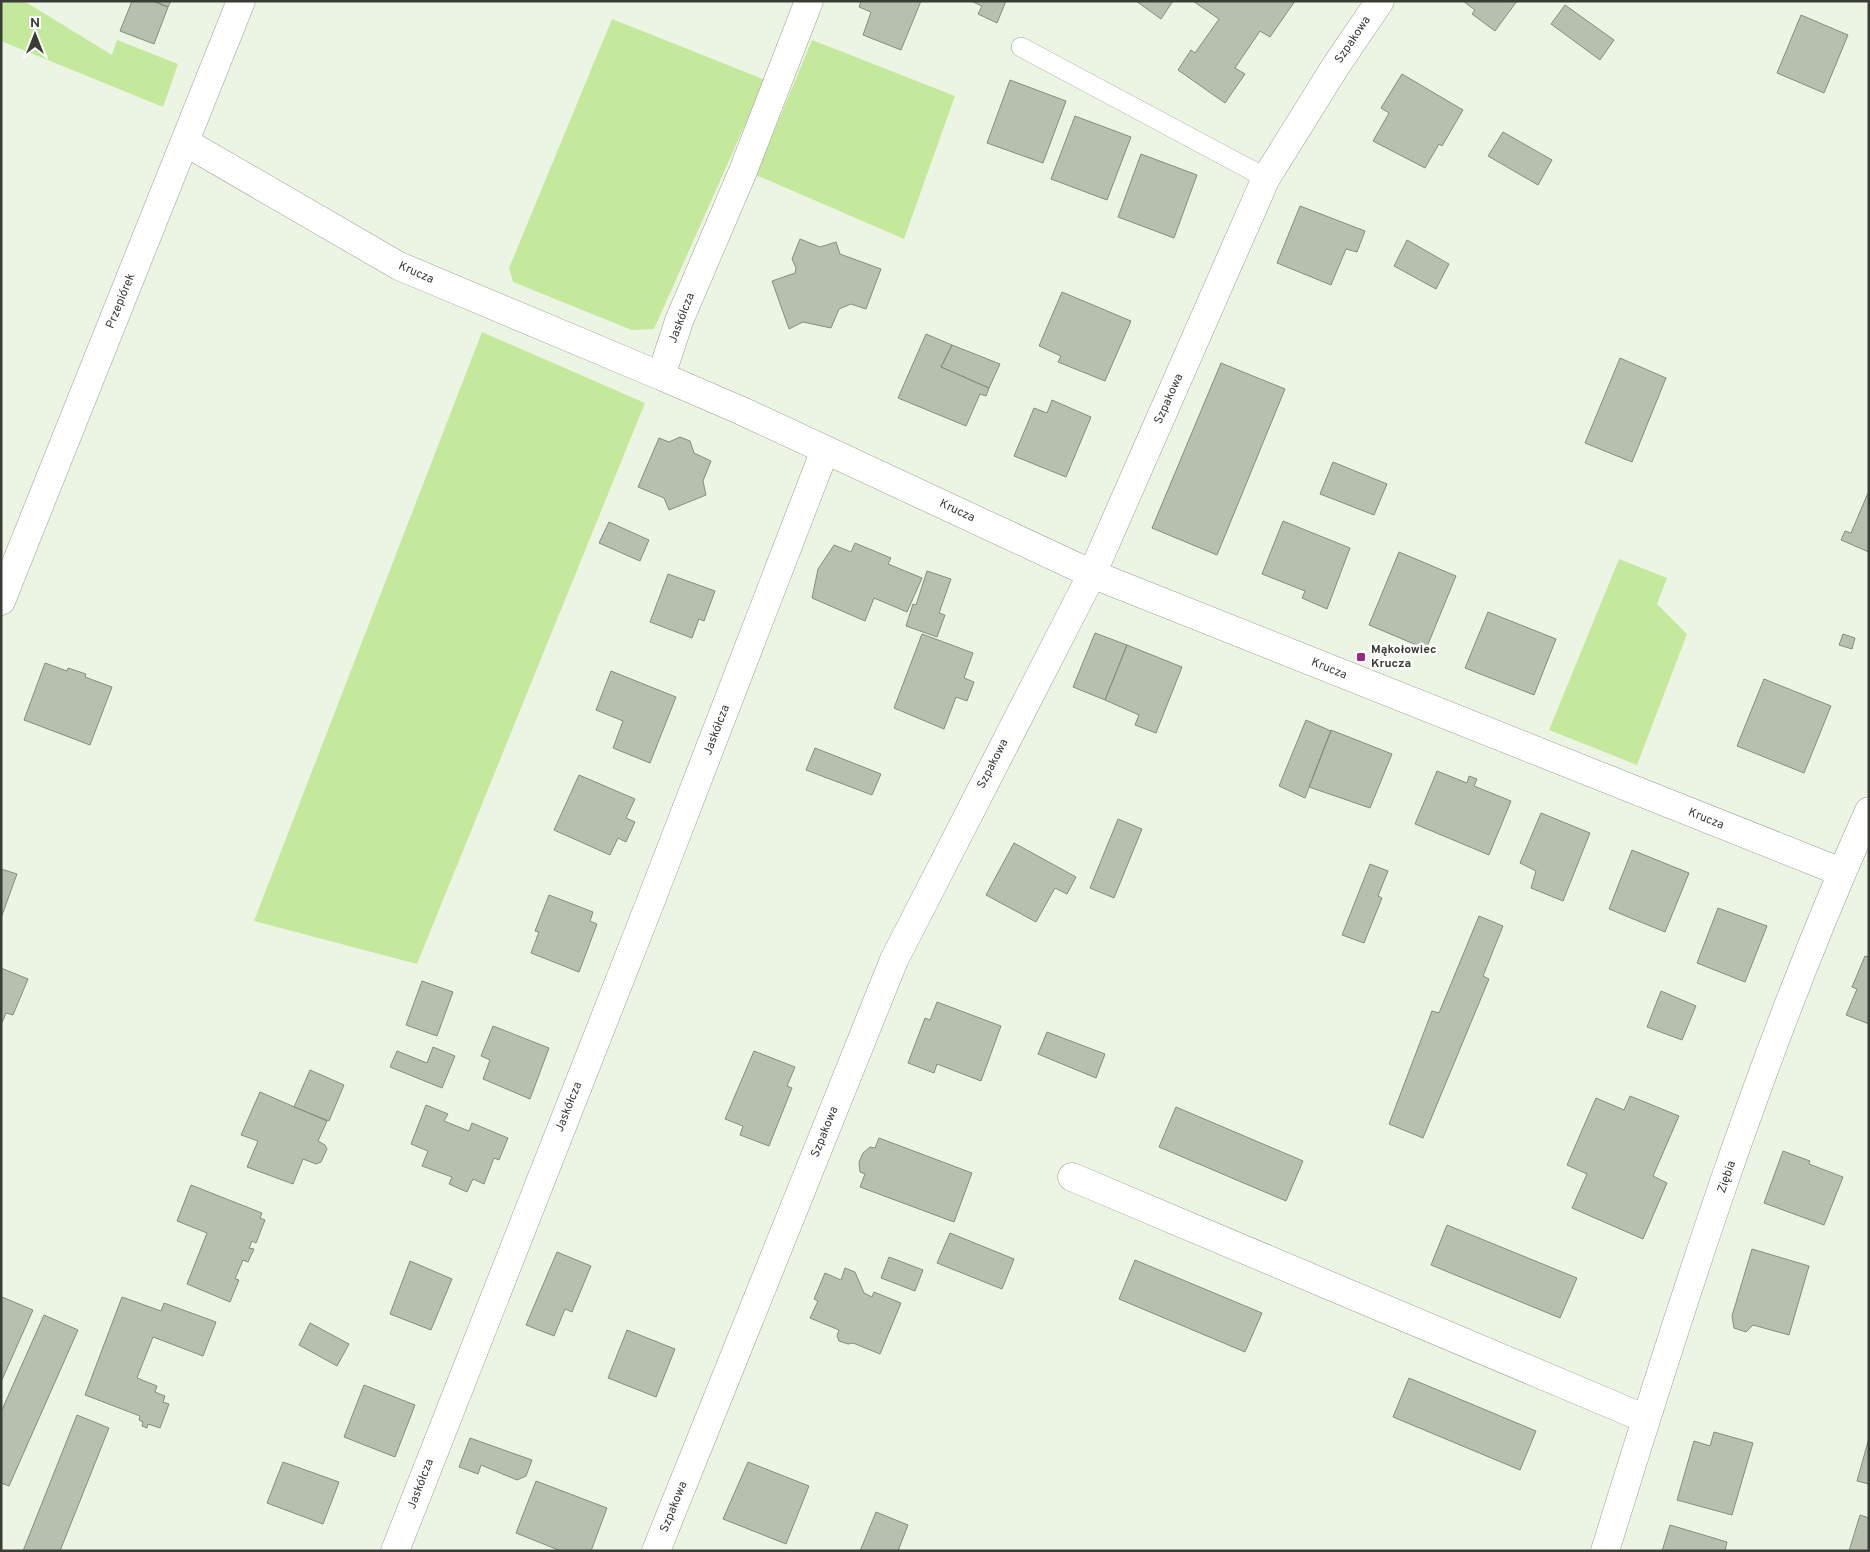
<svg xmlns="http://www.w3.org/2000/svg" width="1870" height="1552" viewBox="0 0 1870 1552" font-family="Overpass,sans-serif">
<style>
.green{fill:#c4e99d}
.building{fill:#b7c0af;stroke:#858d7d}
.lines{fill:none;stroke-linecap:round;stroke-linejoin:round}
.lane-casing{stroke:#99a191;stroke-width:20}
.street-casing{stroke:#99a191;stroke-width:29}
.lane{stroke:#fff;stroke-width:19}
.street{stroke:#fff;stroke-width:28}
.poi-dot{fill:#9f2982;stroke:#fff;stroke-width:2}
.labels{text-anchor:middle;dominant-baseline:central;stroke-width:5;stroke-linejoin:round;paint-order:stroke}
.street-label{font-size:12px;fill:#393d36;stroke:#fff}
.poi-label{font-size:12px;font-weight:bold;fill:#393d36;stroke:#fff;text-anchor:start}
</style>
<rect width="100%" height="100%" fill="#ecf5e3"/>
<path class="green" d="M 1,1 L 24,1 L 112,55 L 117,40 L 178,64 L 163,107 L 1,41 Z
M 612,19 L 765,80 L 654,329 L 632,330 L 513,282 L 509,268 Z
M 812,40 L 955,96 L 904,239 L 756,175 Z
M 482,332 L 645,403 L 417,964 L 254,921 Z
M 1619,559 L 1667,578 L 1657,604 L 1687,634 L 1637,765 L 1549,730 Z"/>
<path class="building" d="M 132,1 L 153,1 L 168,7 L 154,44 L 120,31 Z
M 153,1 L 171,1 L 168,7 Z
M 861,1 L 921,1 L 901,50 L 863,35 L 871,12 L 859,7 Z
M 971,1 L 1006,1 L 997,23 L 978,14 L 982,6 Z
M 1136,1 L 1173,1 L 1161,19 Z
M 1193,1 L 1295,1 L 1270,37 L 1260,31 L 1235,68 L 1245,74 L 1225,103 L 1178,70 L 1191,50 L 1195,53 L 1219,19 Z
M 1463,1 L 1517,1 L 1495,31 L 1472,14 L 1475,10 Z
M 1565,5 L 1614,40 L 1600,60 L 1551,24 Z
M 1801,15 L 1848,35 L 1824,93 L 1777,73 Z
M 1402,74 L 1463,110 L 1442,146 L 1439,144 L 1425,168 L 1373,141 L 1389,113 L 1381,108 Z
M 1010,80 L 1066,101 L 1043,163 L 987,143 Z
M 1075,116 L 1131,137 L 1107,200 L 1051,179 Z
M 1503,132 L 1552,160 L 1538,185 L 1488,156 Z
M 1141,154 L 1197,175 L 1174,238 L 1118,217 Z
M 1300,206 L 1365,231 L 1357,252 L 1346,249 L 1331,285 L 1277,263 Z
M 800,239 L 820,247 L 836,242 L 840,254 L 881,269 L 866,309 L 851,304 L 839,309 L 831,328 L 803,322 L 789,329 L 772,281 L 795,273 L 796,268 L 792,259 Z
M 1407,240 L 1449,264 L 1436,289 L 1394,266 Z
M 1062,292 L 1131,321 L 1105,381 L 1058,362 L 1061,356 L 1039,346 Z
M 926,334 L 952,345 L 941,367 L 989,388 L 986,396 L 980,394 L 966,426 L 898,398 Z
M 952,345 L 1000,364 L 989,388 L 941,367 Z
M 1620,358 L 1666,378 L 1632,462 L 1585,443 Z
M 1221,363 L 1285,389 L 1217,555 L 1152,528 Z
M 1052,400 L 1091,417 L 1066,477 L 1014,456 L 1034,408 L 1047,413 Z
M 680,437 L 690,441 L 694,453 L 711,461 L 703,481 L 706,495 L 669,510 L 664,498 L 638,487 L 659,438 L 669,442 Z
M 1333,462 L 1387,484 L 1374,515 L 1320,494 Z
M 1868,493 L 1869,493 L 1869,552 L 1841,540 L 1845,531 L 1851,533 Z
M 1283,521 L 1350,548 L 1327,609 L 1302,598 L 1305,591 L 1262,574 Z
M 609,522 L 649,540 L 640,561 L 599,543 Z
M 855,543 L 891,558 L 888,564 L 922,578 L 907,612 L 874,598 L 865,621 L 812,598 L 818,569 L 834,545 L 851,552 Z
M 1399,552 L 1456,576 L 1426,649 L 1369,625 Z
M 927,571 L 951,579 L 939,613 L 945,615 L 937,637 L 906,626 L 913,604 L 916,605 Z
M 668,574 L 715,591 L 704,621 L 699,619 L 692,638 L 650,622 Z
M 1488,612 L 1556,639 L 1534,695 L 1465,668 Z
M 1095,633 L 1127,645 L 1105,700 L 1073,687 Z
M 922,634 L 973,653 L 964,678 L 974,682 L 967,701 L 956,697 L 944,729 L 894,708 Z
M 1843,634 L 1855,638 L 1852,649 L 1839,645 Z
M 1127,645 L 1182,667 L 1156,733 L 1135,725 L 1139,715 L 1105,700 Z
M 45,663 L 67,671 L 68,668 L 86,674 L 85,677 L 112,687 L 90,745 L 24,720 Z
M 611,671 L 676,697 L 650,763 L 613,748 L 623,721 L 596,710 Z
M 1764,679 L 1831,706 L 1804,773 L 1737,746 Z
M 1306,720 L 1331,731 L 1305,798 L 1279,786 Z
M 1331,730 L 1392,754 L 1370,808 L 1309,787 Z
M 815,748 L 881,774 L 872,795 L 806,770 Z
M 1437,771 L 1467,783 L 1469,776 L 1477,779 L 1474,786 L 1511,801 L 1489,855 L 1415,824 Z
M 579,775 L 635,799 L 626,818 L 635,822 L 626,842 L 618,838 L 610,855 L 554,830 Z
M 1541,813 L 1590,833 L 1563,901 L 1531,888 L 1536,871 L 1520,863 Z
M 1118,819 L 1142,829 L 1114,898 L 1090,888 Z
M 1014,843 L 1076,877 L 1067,894 L 1055,888 L 1036,922 L 986,895 Z
M 1632,850 L 1689,873 L 1665,932 L 1609,909 Z
M 1370,864 L 1388,871 L 1378,896 L 1382,898 L 1364,943 L 1342,935 Z
M 1,869 L 17,874 L 1,918 Z
M 549,895 L 593,912 L 590,921 L 597,924 L 579,972 L 531,953 L 539,932 L 535,931 Z
M 1718,908 L 1767,926 L 1745,982 L 1697,963 Z
M 1479,916 L 1503,926 L 1483,976 L 1489,979 L 1423,1138 L 1389,1124 L 1432,1011 L 1439,1013 Z
M 1865,956 L 1869,957 L 1869,1024 L 1846,1015 L 1857,989 L 1852,987 Z
M 1,968 L 28,979 L 13,1015 L 6,1013 L 1,1025 Z
M 422,981 L 453,992 L 437,1036 L 406,1025 Z
M 1661,991 L 1696,1006 L 1682,1040 L 1647,1027 Z
M 937,1002 L 1001,1026 L 981,1081 L 937,1064 L 934,1073 L 908,1063 L 925,1018 L 930,1020 Z
M 493,1026 L 549,1048 L 530,1099 L 483,1079 L 490,1060 L 481,1056 Z
M 1047,1032 L 1105,1054 L 1096,1078 L 1038,1054 Z
M 433,1047 L 455,1056 L 442,1088 L 390,1067 L 397,1051 L 427,1063 Z
M 754,1051 L 795,1067 L 787,1086 L 792,1088 L 769,1146 L 740,1135 L 743,1126 L 725,1119 Z
M 310,1070 L 344,1085 L 329,1121 L 294,1107 Z
M 260,1092 L 327,1121 L 318,1141 L 325,1145 L 327,1149 L 321,1162 L 316,1164 L 303,1159 L 293,1184 L 247,1167 L 258,1141 L 241,1135 Z
M 1630,1096 L 1679,1116 L 1653,1176 L 1667,1183 L 1643,1239 L 1572,1208 L 1587,1174 L 1567,1165 L 1596,1098 L 1624,1110 Z
M 426,1105 L 448,1114 L 444,1121 L 469,1131 L 472,1123 L 508,1138 L 499,1160 L 494,1158 L 484,1184 L 473,1179 L 467,1192 L 449,1184 L 452,1177 L 422,1166 L 428,1151 L 411,1144 Z
M 1176,1107 L 1303,1161 L 1286,1201 L 1159,1147 Z
M 879,1138 L 972,1173 L 954,1222 L 860,1187 L 865,1174 L 860,1172 L 859,1162 L 863,1153 L 870,1147 L 875,1148 Z
M 1783,1151 L 1810,1161 L 1809,1164 L 1843,1177 L 1824,1225 L 1764,1203 Z
M 191,1185 L 262,1213 L 260,1218 L 265,1220 L 256,1243 L 252,1241 L 249,1248 L 254,1249 L 248,1262 L 243,1260 L 235,1279 L 239,1280 L 230,1302 L 187,1284 L 207,1233 L 177,1221 Z
M 1447,1225 L 1577,1278 L 1560,1318 L 1431,1265 Z
M 950,1233 L 1014,1259 L 1002,1289 L 937,1263 Z
M 1752,1249 L 1809,1266 L 1789,1335 L 1753,1325 L 1746,1332 L 1734,1328 L 1732,1316 Z
M 557,1252 L 591,1266 L 572,1312 L 565,1309 L 554,1336 L 526,1325 Z
M 889,1257 L 923,1270 L 915,1291 L 881,1278 Z
M 1135,1260 L 1262,1313 L 1245,1352 L 1119,1299 Z
M 410,1261 L 452,1279 L 431,1330 L 390,1314 Z
M 845,1268 L 855,1272 L 864,1293 L 872,1297 L 874,1292 L 901,1303 L 880,1354 L 853,1343 L 848,1344 L 839,1341 L 837,1336 L 839,1330 L 810,1318 L 818,1301 L 814,1299 L 825,1273 L 841,1280 Z
M 2,1297 L 33,1310 L 1,1382 L 1,1299 Z
M 122,1297 L 161,1311 L 164,1303 L 216,1322 L 203,1356 L 153,1337 L 137,1378 L 157,1386 L 155,1392 L 165,1396 L 163,1402 L 169,1404 L 160,1428 L 148,1424 L 147,1428 L 142,1426 L 143,1422 L 139,1420 L 140,1416 L 85,1395 Z
M 44,1315 L 78,1330 L 9,1486 L 1,1483 L 1,1412 Z
M 310,1323 L 349,1344 L 337,1366 L 299,1345 Z
M 627,1330 L 675,1349 L 656,1397 L 608,1378 Z
M 1409,1378 L 1536,1431 L 1520,1470 L 1393,1417 Z
M 364,1385 L 415,1405 L 395,1457 L 344,1437 Z
M 77,1415 L 109,1428 L 60,1551 L 23,1551 Z
M 1714,1432 L 1753,1443 L 1732,1515 L 1677,1500 L 1694,1441 L 1710,1446 Z
M 470,1438 L 532,1460 L 526,1476 L 517,1480 L 481,1465 L 478,1474 L 459,1467 Z
M 1869,1438 L 1869,1484 L 1857,1481 Z
M 283,1462 L 339,1482 L 323,1524 L 267,1503 Z
M 748,1462 L 809,1486 L 786,1544 L 723,1519 Z
M 536,1481 L 607,1508 L 591,1551 L 561,1551 L 516,1533 Z
M 876,1512 L 908,1525 L 898,1551 L 860,1551 Z
M 1860,1515 L 1869,1518 L 1869,1551 L 1849,1551 Z
M 1670,1525 L 1727,1542 L 1725,1551 L 1662,1551 Z"/>
<g class="lines">
<defs>
<path id="lane" d="M 1021,47 L 1266,178"/>
<path id="street" d="M 809,1 L 743,171 L 679,321 L 661,376 L 742,411 L 1092,574 L 1841,872
M 185,142 L 399,266 L 661,376
M 1,601 L 241,1
M 1072,1177 L 1646,1419
M 395,1551 L 650,903 L 825,450
M 656,1551 L 894,960 L 1092,574 L 1266,178 L 1337,64 L 1380,1
M 1605,1551 C 1682,1302 1762,1049 1869,811"/>
</defs>
<use href="#lane" class="lane-casing"/>
<use href="#street" class="street-casing"/>
<use href="#lane" class="lane"/>
<use href="#street" class="street"/>
</g>
<rect class="poi-dot" x="1356" y="652" width="10" height="10" rx="2.5"/>
<g class="labels">
<g class="street-label">
<text transform="translate(1353 40) rotate(-56)">Szpakowa</text>
<text transform="translate(416 273) rotate(24)">Krucza</text>
<text transform="translate(121 301) rotate(-68)">Przepiórek</text>
<text transform="translate(682 318) rotate(-69)">Jaskółcza</text>
<text transform="translate(1169 399) rotate(-66)">Szpakowa</text>
<text transform="translate(957 511) rotate(25)">Krucza</text>
<text transform="translate(1329 669) rotate(22)">Krucza</text>
<text transform="translate(717 730) rotate(-69)">Jaskółcza</text>
<text transform="translate(993 764) rotate(-63)">Szpakowa</text>
<text transform="translate(1706 819) rotate(22)">Krucza</text>
<text transform="translate(569 1107) rotate(-68)">Jaskółcza</text>
<text transform="translate(825 1132) rotate(-68)">Szpakowa</text>
<text transform="translate(1727 1177) rotate(-71)">Ziębia</text>
<text transform="translate(421 1484) rotate(-69)">Jaskółcza</text>
<text transform="translate(674 1507) rotate(-68)">Szpakowa</text>
</g>
<g class="poi-label">
<text x="1371" y="650">Mąkołowiec<tspan x="1371" dy="14">Krucza</tspan></text>
</g>
</g>
<rect width="1870" height="1552" fill="none" stroke="#393d36" stroke-width="5"/>
<g transform="translate(35 35)" stroke="#ffffff" stroke-width="4" paint-order="stroke">
<path d="M0-4L9 19L0 12L-9 19Z" fill="#393d36"/>
<text y="-8" font-size="14" font-weight="bold" text-anchor="middle" fill="#393d36">N</text>
</g>
</svg>
